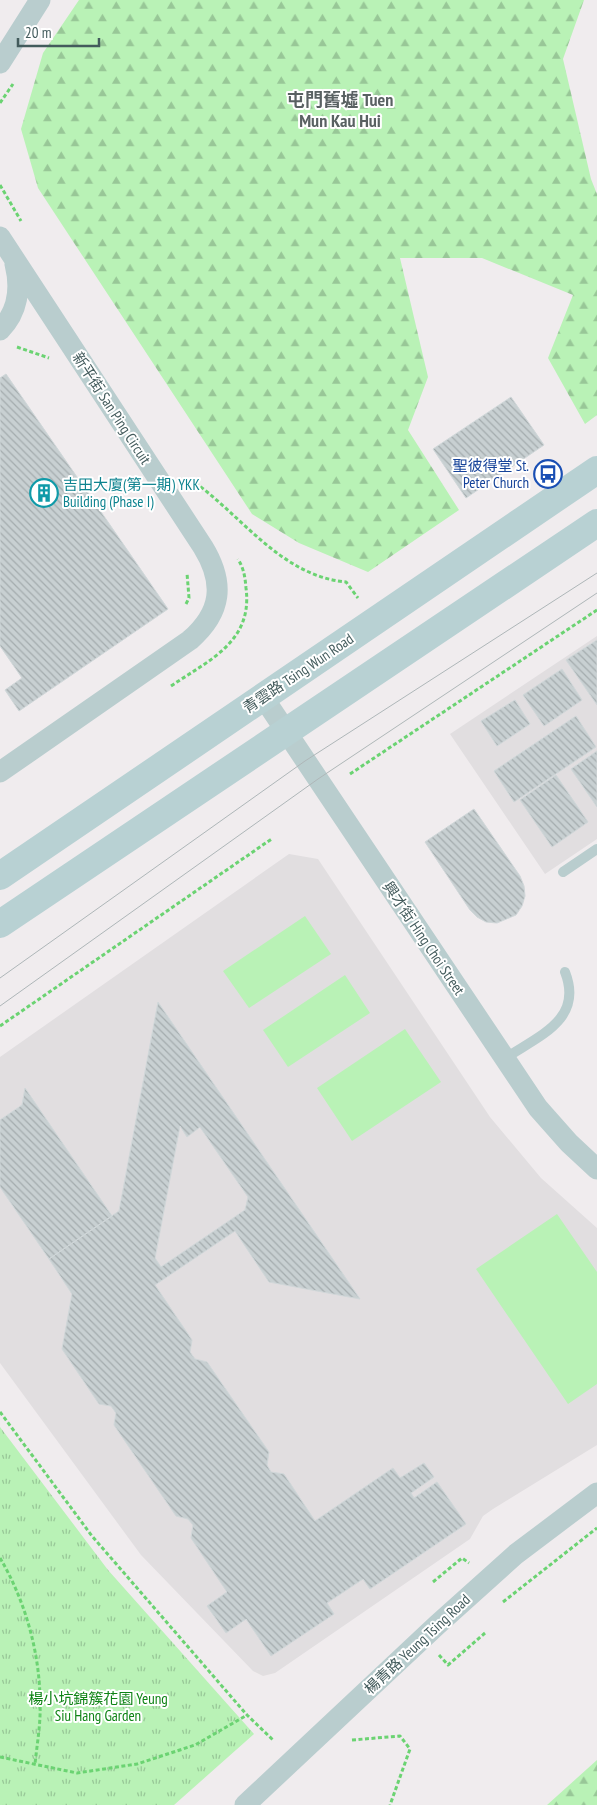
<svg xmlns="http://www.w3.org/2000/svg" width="597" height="1805" viewBox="0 0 597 1805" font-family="'PT Sans Narrow','Noto Sans TC',sans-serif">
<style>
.education{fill:#e1dee0}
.green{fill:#b9f2b6}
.forest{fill:url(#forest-firs)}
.park{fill:url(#park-tufts)}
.building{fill:url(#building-back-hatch);stroke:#d0d7d9;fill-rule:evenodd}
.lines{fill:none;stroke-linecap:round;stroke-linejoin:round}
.path{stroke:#6bd372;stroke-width:3;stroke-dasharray:4 2.5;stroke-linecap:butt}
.lane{stroke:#b9cdce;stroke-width:10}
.street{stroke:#b9cdce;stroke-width:21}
.secondary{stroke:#b8d1d3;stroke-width:28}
.tram{stroke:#aeb6b8;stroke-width:1}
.labels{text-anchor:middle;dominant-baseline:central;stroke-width:4;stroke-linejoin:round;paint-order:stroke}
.street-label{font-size:15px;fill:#435b5c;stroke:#fff}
.transit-label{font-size:15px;fill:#164399;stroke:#fff;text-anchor:end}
.culture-label{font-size:15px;fill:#0d838f;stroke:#fff;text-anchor:start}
.park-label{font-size:15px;fill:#0e8315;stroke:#fff}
.quarter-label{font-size:18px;font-weight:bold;fill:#596162;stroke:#fff}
</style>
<defs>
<pattern id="forest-firs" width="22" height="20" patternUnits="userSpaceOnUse" patternTransform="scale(1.25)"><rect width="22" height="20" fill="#b9f2b6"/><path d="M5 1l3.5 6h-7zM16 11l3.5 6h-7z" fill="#98c797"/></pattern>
<pattern id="park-tufts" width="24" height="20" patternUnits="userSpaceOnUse" patternTransform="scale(1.25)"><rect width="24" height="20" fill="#b9f2b6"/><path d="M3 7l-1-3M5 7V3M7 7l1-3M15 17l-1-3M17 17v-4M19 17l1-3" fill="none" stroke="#98c797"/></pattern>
<pattern id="building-back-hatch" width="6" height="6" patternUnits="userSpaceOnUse" patternTransform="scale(1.25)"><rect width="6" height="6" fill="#c8d0d2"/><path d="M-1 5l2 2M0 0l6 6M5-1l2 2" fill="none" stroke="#a4acae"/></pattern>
</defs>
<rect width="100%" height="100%" fill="#f0ecee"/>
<path class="education" d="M 597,636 L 597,839 L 545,874 L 450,734 Z
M 289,854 L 318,859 L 490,1117 L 541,1178 L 597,1228 L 597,1445 L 493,1509 L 483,1516 L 470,1539 L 275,1673 L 263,1676 L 253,1671 L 141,1555 L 0,1363 L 0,1057 Z"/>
<path class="green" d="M 305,916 L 331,954 L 249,1008 L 223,971 Z
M 345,975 L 370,1013 L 288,1067 L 263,1030 Z
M 405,1029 L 441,1082 L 352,1141 L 317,1088 Z
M 557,1214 L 597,1272 L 597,1384 L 568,1404 L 476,1269 Z"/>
<path class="forest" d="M 79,0 L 584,0 L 563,59 L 591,179 L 597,194 L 597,415 L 585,424 L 548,358 L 573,295 L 482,258 L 400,258 L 428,377 L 408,430 L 459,510 L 368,572 L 299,543 L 252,514 L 38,188 L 21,129 L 43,53 Z
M 597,1760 L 597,1805 L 547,1805 Z"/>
<path class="park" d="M 0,1427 L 108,1570 L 254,1734 L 174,1805 L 0,1805 Z"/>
<path class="building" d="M 6,374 L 168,609 L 19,711 L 5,690 L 22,678 L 0,646 L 0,378 Z
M 511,397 L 544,445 L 466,498 L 433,449 Z
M 597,640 L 597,705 L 566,660 Z
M 562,669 L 582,700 L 544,726 L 523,695 Z
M 515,700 L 530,724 L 497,746 L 481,721 Z
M 576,716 L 596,747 L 514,802 L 494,771 Z
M 597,751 L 597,807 L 571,769 Z
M 556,775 L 588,822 L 552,847 L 520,800 Z
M 474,809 L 520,876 L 524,886 L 525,896 L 522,906 L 516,915 L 497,923 L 486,922 L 477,917 L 470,910 L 425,842 Z
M 158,1002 L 360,1299 L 269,1282 L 235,1231 L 155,1285 L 192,1340 L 190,1352 L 195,1359 L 207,1362 L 269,1452 L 267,1465 L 271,1472 L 284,1474 L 315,1521 L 393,1468 L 400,1478 L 424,1463 L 434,1477 L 411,1493 L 414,1498 L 437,1482 L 466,1524 L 370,1589 L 363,1579 L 327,1603 L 334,1614 L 271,1656 L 246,1619 L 226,1633 L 207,1606 L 227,1592 L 191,1538 L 193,1525 L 188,1519 L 176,1516 L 114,1425 L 116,1413 L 111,1406 L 99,1404 L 62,1349 L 72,1294 L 49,1259 L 119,1211 ZM 180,1126 L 187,1137 L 200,1127 L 248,1197 L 245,1210 L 161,1267 L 155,1258 Z
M 25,1088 L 112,1216 L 49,1259 L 0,1187 L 0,1120 L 22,1105 Z"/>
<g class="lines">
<path class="path" d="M 0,103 L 13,84
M 0,185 L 21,221
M 17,347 L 49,358
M 190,479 C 240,513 280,576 346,582 L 358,598
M 186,604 L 189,598 L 187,573
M 171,686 C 209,660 253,642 246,588 C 245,577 244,569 238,559
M 350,774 L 597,610
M 0,1026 L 273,838
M 0,1412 L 92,1536 L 247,1715 L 273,1740
M 0,1558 C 25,1600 40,1653 40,1702 C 41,1723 37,1744 35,1764
M 433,1582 L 462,1558 L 469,1563
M 503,1602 L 597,1528
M 439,1655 L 448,1665 L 485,1633
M 352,1740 L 400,1736 L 410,1749 L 390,1805
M 0,1757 L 77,1773 L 137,1764 L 195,1745 L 247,1715"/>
<path class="lane" d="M 563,872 L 597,849
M 504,1059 C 538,1036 584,1020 565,972"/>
<path class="street" d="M 0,63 L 40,0
M 0,237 L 203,547 C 225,583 222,612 190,640 L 0,772
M 0,330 C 18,312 21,288 15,264
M 263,697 L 538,1108 L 569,1143 L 597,1169
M 245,1805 L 437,1625 L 516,1554 L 597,1493"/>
<path class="secondary" d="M 0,876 L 597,470
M 0,924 L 597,523"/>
<path class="tram" d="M 0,978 L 305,761 L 597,573
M 0,1006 L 318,779 L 597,593"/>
</g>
<defs>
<symbol id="bus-ring" viewBox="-11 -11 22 22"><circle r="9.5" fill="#fff" stroke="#1a4fb4" stroke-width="1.5"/><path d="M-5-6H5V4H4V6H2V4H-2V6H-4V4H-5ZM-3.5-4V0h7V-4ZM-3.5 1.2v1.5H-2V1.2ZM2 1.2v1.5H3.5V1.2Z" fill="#1a4fb4"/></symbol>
<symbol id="building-ring" viewBox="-11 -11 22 22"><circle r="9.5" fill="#fff" stroke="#0f9aa8" stroke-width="1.5"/><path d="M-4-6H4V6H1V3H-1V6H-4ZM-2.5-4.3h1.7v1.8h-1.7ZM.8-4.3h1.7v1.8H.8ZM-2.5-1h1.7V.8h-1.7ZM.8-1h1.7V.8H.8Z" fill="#0f9aa8"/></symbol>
</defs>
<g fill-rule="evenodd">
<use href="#bus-ring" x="532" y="458" width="32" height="32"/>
<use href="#building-ring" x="28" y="477" width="32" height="32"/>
</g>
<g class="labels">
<g class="street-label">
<text transform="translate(112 408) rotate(57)">新平街 San Ping Circuit</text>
<text transform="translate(298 673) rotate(-34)">青雲路 Tsing Wun Road</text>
<text transform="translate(424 938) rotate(56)">興才街 Hing Choi Street</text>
<text transform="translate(417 1644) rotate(-43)">楊青路 Yeung Tsing Road</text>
</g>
<g class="transit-label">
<text x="529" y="465">聖彼得堂 St.<tspan x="529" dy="17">Peter Church</tspan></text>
</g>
<g class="culture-label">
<text x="63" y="484">吉田大廈(第一期) YKK<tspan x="63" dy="17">Building (Phase I)</tspan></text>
</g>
<g class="park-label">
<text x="98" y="1698">楊小坑錦簇花園 Yeung<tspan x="98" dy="17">Siu Hang Garden</tspan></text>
</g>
<g class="quarter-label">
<text x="340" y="99">屯門舊墟 Tuen<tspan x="340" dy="21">Mun Kau Hui</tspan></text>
</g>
</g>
<path d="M18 38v8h81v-8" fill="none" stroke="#435b5c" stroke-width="2.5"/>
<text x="25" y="38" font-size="15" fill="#435b5c" stroke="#ffffff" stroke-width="4" paint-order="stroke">20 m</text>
</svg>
